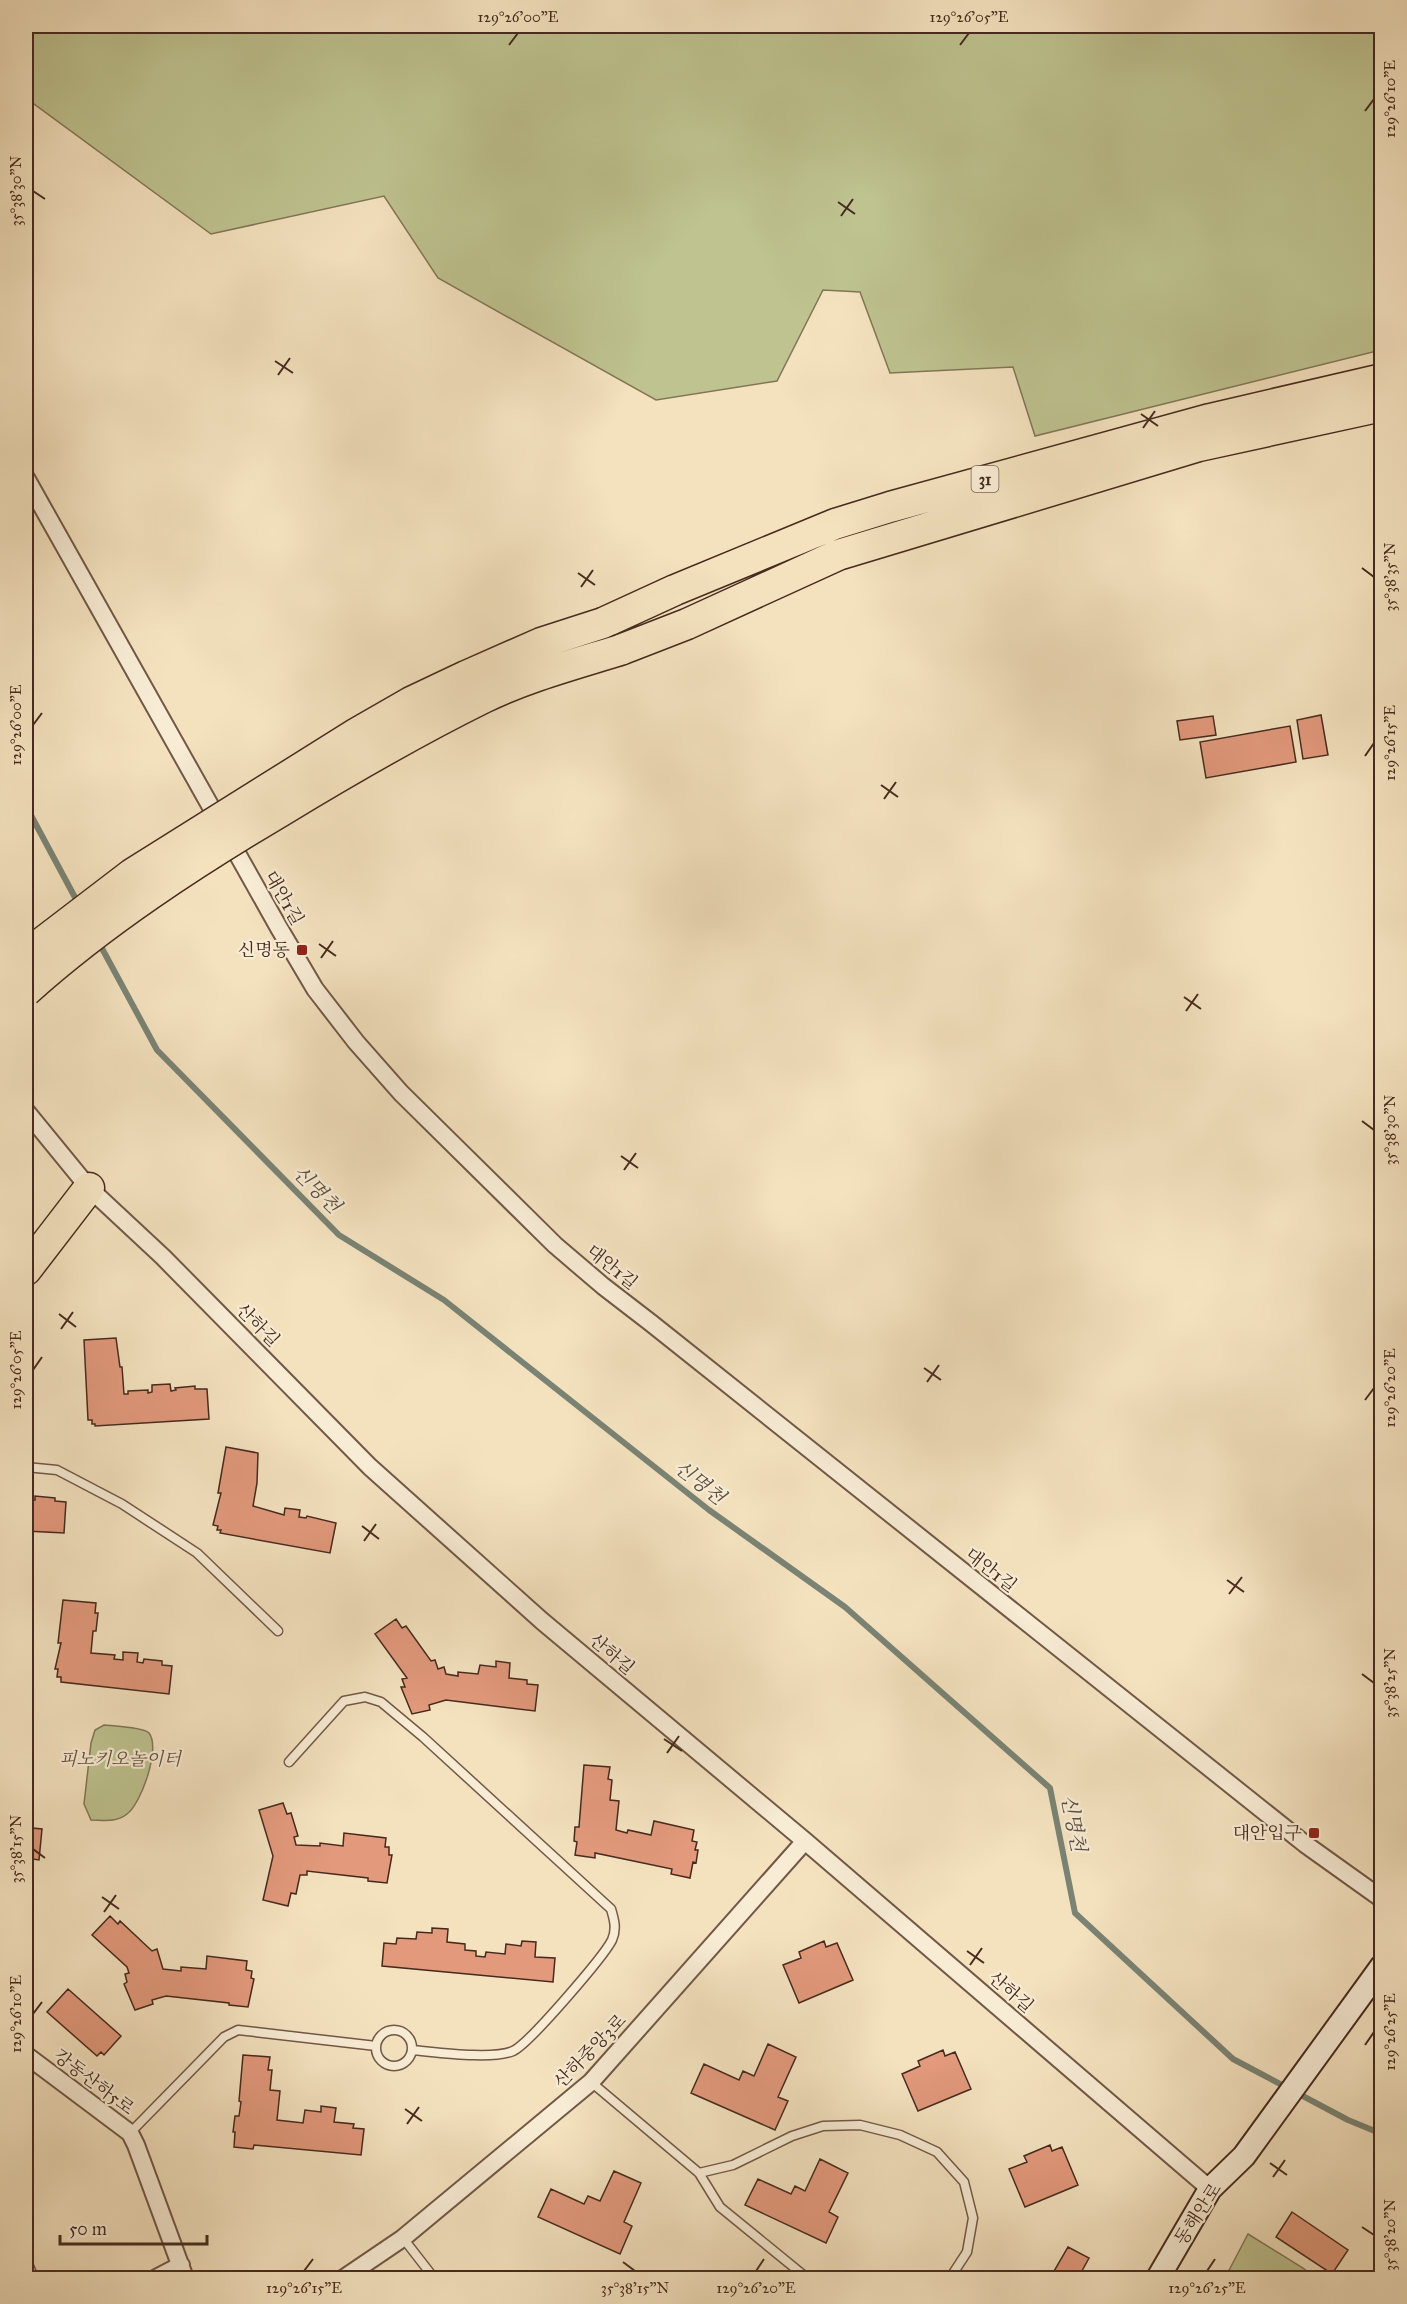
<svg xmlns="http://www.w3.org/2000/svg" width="1407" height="2304" viewBox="0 0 1407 2304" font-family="'IM FELL Great Primer','Noto Serif KR',serif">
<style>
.green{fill:#bec390;stroke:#827657;stroke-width:1.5}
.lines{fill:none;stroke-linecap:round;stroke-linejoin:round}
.stream{stroke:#7a8374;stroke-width:6}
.building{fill:#e2997c;stroke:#462a1e;stroke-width:1.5}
.lane-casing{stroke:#725846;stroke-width:11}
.street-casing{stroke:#725846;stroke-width:20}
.secondary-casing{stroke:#462a1e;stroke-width:26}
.highway-casing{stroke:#462a1e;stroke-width:33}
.lane{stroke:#f8ecd5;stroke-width:8}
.street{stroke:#f8ecd5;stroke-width:16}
.secondary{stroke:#f8ecd5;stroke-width:22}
.highway{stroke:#f4e2bf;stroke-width:30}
.highway-bridge-casing{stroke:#462a1e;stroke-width:33;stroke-linecap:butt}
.highway-bridge{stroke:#f4e2bf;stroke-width:30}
.ticks{fill:none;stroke:#462a1e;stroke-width:2}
.poi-dot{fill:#8f2418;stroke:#f8ecd5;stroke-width:2}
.labels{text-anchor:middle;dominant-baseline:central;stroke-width:4.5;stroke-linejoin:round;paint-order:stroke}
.shield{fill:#f8ecd5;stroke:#7b6455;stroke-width:1.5}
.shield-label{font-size:16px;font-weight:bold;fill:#462a1e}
.street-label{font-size:18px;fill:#462a1e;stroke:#f8ecd5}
.poi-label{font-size:18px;fill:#462a1e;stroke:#f8ecd5;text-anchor:end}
.park-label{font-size:18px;font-style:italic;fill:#64503a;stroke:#f8ecd5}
.water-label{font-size:20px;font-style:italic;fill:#5c4f42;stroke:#f8ecd5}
.neatline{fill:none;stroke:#462a1e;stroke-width:2}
.ticks-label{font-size:15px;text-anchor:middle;fill:#462a1e}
</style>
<rect width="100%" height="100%" fill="#f4e2bf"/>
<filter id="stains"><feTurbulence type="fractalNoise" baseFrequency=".00333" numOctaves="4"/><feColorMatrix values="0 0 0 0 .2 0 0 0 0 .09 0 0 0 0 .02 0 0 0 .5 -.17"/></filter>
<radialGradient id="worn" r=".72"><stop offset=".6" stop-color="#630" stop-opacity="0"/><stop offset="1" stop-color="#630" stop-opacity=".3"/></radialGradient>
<path class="green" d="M 26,26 L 1381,26 L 1381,350 L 1035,436 L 1013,367 L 890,373 L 860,292 L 823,290 L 777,381 L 656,400 L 438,278 L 384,196 L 211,234 L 26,98 Z
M 104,1725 C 114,1726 143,1727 149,1733 C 161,1748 141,1804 127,1814 C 116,1823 103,1820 91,1820 L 84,1804 L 91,1743 L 95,1730 Z
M 1248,2234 L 1303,2268 L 1316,2278 L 1225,2278 Z"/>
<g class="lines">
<path class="stream" d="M 26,806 L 78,903
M 98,941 L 157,1050 L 339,1235 L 444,1300 L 709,1510 L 845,1607 L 1050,1788 L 1075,1913 L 1233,2059 L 1348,2120 L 1382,2134"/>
</g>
<path class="building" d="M 1321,715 L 1328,755 L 1303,759 L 1297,720 Z
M 1213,716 L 1216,735 L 1180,740 L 1177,721 Z
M 1290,726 L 1296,762 L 1206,778 L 1200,742 Z
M 116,1338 L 120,1367 L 122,1367 L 124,1394 L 128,1394 L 128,1391 L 148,1390 L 148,1393 L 152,1392 L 152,1385 L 170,1384 L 171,1391 L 176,1390 L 175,1388 L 195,1386 L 195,1389 L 207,1389 L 209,1419 L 95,1426 L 95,1424 L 92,1424 L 92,1420 L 88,1420 L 84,1340 Z
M 226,1447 L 258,1453 L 257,1483 L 253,1506 L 284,1515 L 285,1508 L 300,1510 L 299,1517 L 306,1518 L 307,1516 L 336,1523 L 330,1553 L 220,1533 L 221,1530 L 217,1530 L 218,1526 L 213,1525 L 221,1493 L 218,1493 Z
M 26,1492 L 31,1493 L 31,1500 L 35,1500 L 35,1496 L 55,1498 L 55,1501 L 66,1502 L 64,1533 L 26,1531 Z
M 63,1600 L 96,1603 L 95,1613 L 98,1613 L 96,1631 L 93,1631 L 91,1653 L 115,1655 L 114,1659 L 123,1660 L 123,1652 L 138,1653 L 137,1662 L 143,1663 L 144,1659 L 162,1661 L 162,1665 L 172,1666 L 169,1694 L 61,1682 L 61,1677 L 57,1677 L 58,1669 L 55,1669 L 61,1643 L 58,1643 Z
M 396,1619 L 402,1628 L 406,1626 L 431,1661 L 435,1660 L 438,1669 L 444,1667 L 446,1674 L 458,1676 L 458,1672 L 478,1674 L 480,1665 L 496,1667 L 496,1661 L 510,1663 L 509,1678 L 527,1680 L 527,1684 L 538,1685 L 535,1711 L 446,1700 L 429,1705 L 430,1710 L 412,1714 L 401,1687 L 405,1687 L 402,1679 L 407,1678 L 375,1634 Z
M 584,1765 L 610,1767 L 608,1779 L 612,1780 L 610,1800 L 619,1801 L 616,1830 L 627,1833 L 628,1830 L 651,1835 L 654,1821 L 694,1830 L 692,1841 L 697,1842 L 695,1850 L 698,1850 L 696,1863 L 693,1862 L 690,1878 L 671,1874 L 672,1869 L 595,1853 L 595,1858 L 575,1855 L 577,1842 L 574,1841 L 575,1827 L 579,1827 Z
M 283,1803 L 287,1814 L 291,1813 L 298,1836 L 294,1837 L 296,1845 L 320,1846 L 320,1843 L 343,1846 L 344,1833 L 386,1838 L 385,1847 L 389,1847 L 389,1855 L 392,1855 L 387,1883 L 368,1881 L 368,1878 L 307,1871 L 307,1875 L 300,1875 L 296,1894 L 291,1893 L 288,1906 L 263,1900 L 273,1856 L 259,1810 Z
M 26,1824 L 32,1825 L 32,1828 L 42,1829 L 39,1860 L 26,1858 Z
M 110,1916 L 118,1924 L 120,1921 L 152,1951 L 157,1949 L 163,1969 L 181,1971 L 181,1967 L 206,1969 L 207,1956 L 247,1961 L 246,1970 L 252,1971 L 251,1978 L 254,1979 L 248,2007 L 229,2005 L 229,2003 L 166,1996 L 152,2000 L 153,2004 L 135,2010 L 124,1984 L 127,1982 L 125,1974 L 129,1973 L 127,1967 L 92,1935 Z
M 432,1928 L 448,1929 L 447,1942 L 465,1944 L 465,1950 L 476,1951 L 476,1956 L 485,1957 L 486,1952 L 505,1954 L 506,1944 L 521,1946 L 522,1941 L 536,1942 L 535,1957 L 555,1958 L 553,1982 L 382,1966 L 384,1943 L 396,1944 L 397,1938 L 416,1939 L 417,1932 L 432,1933 Z
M 824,1941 L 826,1947 L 837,1943 L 853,1980 L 799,2003 L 783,1965 L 801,1958 L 799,1952 Z
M 68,1989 L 121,2036 L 104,2055 L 101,2052 L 97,2056 L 47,2012 Z
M 768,2044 L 796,2057 L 778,2097 L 788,2101 L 775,2130 L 691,2093 L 704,2064 L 739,2080 L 743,2071 L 754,2076 Z
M 943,2050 L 945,2056 L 955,2052 L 971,2089 L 918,2111 L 902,2074 L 920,2066 L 918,2061 Z
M 243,2055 L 270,2057 L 268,2070 L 272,2070 L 270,2090 L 280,2091 L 277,2120 L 303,2123 L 305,2110 L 321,2112 L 321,2106 L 336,2108 L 334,2122 L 354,2124 L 353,2128 L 364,2129 L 361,2155 L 254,2145 L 253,2149 L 234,2147 L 235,2132 L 233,2132 L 235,2116 L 239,2116 L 241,2102 L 239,2101 Z
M 1050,2145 L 1052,2151 L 1062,2147 L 1078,2185 L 1025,2207 L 1009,2169 L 1027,2162 L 1024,2156 Z
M 820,2159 L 848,2173 L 829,2212 L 838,2217 L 826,2243 L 745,2205 L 758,2179 L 791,2194 L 795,2186 L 805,2191 Z
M 614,2171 L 641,2183 L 624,2222 L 632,2226 L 620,2254 L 538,2217 L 551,2189 L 584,2204 L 588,2196 L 600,2201 Z
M 1292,2212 L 1348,2250 L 1332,2274 L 1276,2237 Z
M 1068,2247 L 1089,2258 L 1078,2278 L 1050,2278 Z"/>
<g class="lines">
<defs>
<path id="lane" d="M 26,1467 L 57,1470 L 122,1504 L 197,1553 L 278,1631
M 289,1762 L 344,1701 L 365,1697 L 381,1702 L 423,1737 L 611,1909 C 614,1919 617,1929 612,1940 C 604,1956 529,2044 513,2051 C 492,2060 436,2052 412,2050
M376 2048a18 18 0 1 1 36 0a18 18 0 1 1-36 0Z
M 591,2082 L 699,2173 L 720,2207 L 807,2278
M 130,2133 L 224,2037 L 238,2030 L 376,2046
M 699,2173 L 733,2165 L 792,2136 L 823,2126 L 860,2125 L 900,2135 L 937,2152 L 964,2182 L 973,2218 L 967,2252 L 952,2275 L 947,2278
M 403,2238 L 434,2278
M 26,2259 L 34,2278"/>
<path id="street" d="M 26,478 L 279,928 L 315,989 L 356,1042 L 401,1093 L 555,1245 L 603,1286 L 651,1323 L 1305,1844 L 1382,1899
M 26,1111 L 89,1188 L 163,1257 L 370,1467 L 542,1621 L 805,1841 L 1210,2189
M 26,2055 L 130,2133 L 136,2145 L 185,2278
M 156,2278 L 181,2265
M 344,2278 L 403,2238 L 591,2082 L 805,1841"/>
<path id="secondary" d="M 1158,2278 L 1210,2189 L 1244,2156 L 1382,1966"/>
<path id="highway" d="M 603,623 L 675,590 L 835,524 L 890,507 L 1210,419 L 1382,379
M 620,650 L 687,624 L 838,555 L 1199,446 L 1382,406
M 26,1270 L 89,1188"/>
</defs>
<use href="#lane" class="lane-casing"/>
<use href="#street" class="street-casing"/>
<use href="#secondary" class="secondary-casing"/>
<use href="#highway" class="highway-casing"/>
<use href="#lane" class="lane"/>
<use href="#street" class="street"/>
<use href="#secondary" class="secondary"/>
<use href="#highway" class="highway"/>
<defs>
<path id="highway-bridge" d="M 26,955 L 132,874 L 357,733 L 411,702 L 466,676 L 541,643 L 603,623
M 26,991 C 103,922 192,864 281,811 C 347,771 414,732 483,698 C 526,677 575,664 620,650"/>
</defs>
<use href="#highway-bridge" class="highway-bridge-casing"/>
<use href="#highway-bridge" class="highway-bridge"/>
</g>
<path class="ticks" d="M 509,45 L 518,33M 960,45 L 969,33M 1365,111 L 1374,99M 33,191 L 45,199M 838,202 L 855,214M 841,216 L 853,199M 275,361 L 293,373M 278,375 L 290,358M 1141,414 L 1158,426M 1143,428 L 1155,411M 1362,568 L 1374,577M 578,573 L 595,585M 581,587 L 593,570M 33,725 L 42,713M 1365,756 L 1374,743M 881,785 L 898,797M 884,799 L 896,782M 319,944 L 336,956M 321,958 L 333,941M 1184,997 L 1201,1009M 1186,1011 L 1198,994M 1362,1121 L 1374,1130M 621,1156 L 638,1168M 624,1170 L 636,1153M 59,1314 L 76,1327M 61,1329 L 73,1312M 924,1368 L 941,1380M 33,1370 L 42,1357M 927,1382 L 939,1365M 1365,1400 L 1374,1388M 362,1526 L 379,1539M 364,1541 L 376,1524M 1227,1580 L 1244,1592M 1229,1594 L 1242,1577M 1362,1674 L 1374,1683M 664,1739 L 682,1751M 667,1753 L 679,1736M 33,1849 L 45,1858M 102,1897 L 119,1909M 104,1912 L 116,1895M 967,1951 L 984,1963M 970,1965 L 982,1948M 33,2014 L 42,2002M 1365,2045 L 1374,2032M 405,2109 L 422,2121M 407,2124 L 419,2107M 1270,2163 L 1287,2175M 1273,2177 L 1285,2160M 1362,2227 L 1374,2235M 623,2262 L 635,2271M 304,2271 L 313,2259M 756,2271 L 764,2259M 1207,2271 L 1215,2259"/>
<g class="poi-dot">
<rect x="296" y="944" width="12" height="12" rx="3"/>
<rect x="1308" y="1827" width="12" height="12" rx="3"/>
</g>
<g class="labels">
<rect class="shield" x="971.5" y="466" width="27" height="26" rx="4.5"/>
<g class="shield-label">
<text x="985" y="479">31</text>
</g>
<g class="street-label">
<text transform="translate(284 898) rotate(60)">대안1길</text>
<text transform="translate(612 1267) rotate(39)">대안1길</text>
<text transform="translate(258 1325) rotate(45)">산하길</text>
<text transform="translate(991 1570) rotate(38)">대안1길</text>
<text transform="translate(612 1654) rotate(40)">산하길</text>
<text transform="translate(1011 1992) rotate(41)">산하길</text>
<text transform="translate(590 2051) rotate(-46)">산하중앙3로</text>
<text transform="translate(94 2082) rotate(37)">강동산하5로</text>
<text transform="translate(1198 2214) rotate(-57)">동해안로</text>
</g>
<g class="poi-label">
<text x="290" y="950">신명동</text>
<text x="1302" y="1833">대안입구</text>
</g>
<g class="park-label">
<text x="120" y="1759">피노키오놀이터</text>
</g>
<g class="water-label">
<text transform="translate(317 1189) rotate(45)">신명천</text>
<text transform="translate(700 1482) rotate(38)">신명천</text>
<text transform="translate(1074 1823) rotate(79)">신명천</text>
</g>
</g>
<rect width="1407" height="2304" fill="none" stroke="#f4e2bf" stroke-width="66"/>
<path d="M60 2235v9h147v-9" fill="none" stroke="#462a1e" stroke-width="3"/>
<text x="69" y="2235" font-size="18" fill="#462a1e" stroke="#f8ecd5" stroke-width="4.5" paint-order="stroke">50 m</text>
<rect x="33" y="33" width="1341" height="2238" class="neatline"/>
<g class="ticks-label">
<text x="518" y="22">129°26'00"E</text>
<text x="969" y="22">129°26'05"E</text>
<text transform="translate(1390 99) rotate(-90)" y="5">129°26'10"E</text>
<text transform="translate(16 191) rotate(-90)" y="5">35°38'30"N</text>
<text transform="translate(1390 577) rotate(-90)" y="5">35°38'35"N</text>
<text transform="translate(16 725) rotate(-90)" y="5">129°26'00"E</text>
<text transform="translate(1390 743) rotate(-90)" y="5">129°26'15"E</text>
<text transform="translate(1390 1130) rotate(-90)" y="5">35°38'30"N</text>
<text transform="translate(16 1370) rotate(-90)" y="5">129°26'05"E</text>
<text transform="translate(1390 1388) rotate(-90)" y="5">129°26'20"E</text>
<text transform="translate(1390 1683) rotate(-90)" y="5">35°38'25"N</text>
<text transform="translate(16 1849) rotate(-90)" y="5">35°38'15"N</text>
<text transform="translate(16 2014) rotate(-90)" y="5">129°26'10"E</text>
<text transform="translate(1390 2032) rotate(-90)" y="5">129°26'25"E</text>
<text transform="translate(1390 2235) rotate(-90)" y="5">35°38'20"N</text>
<text x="304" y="2293">129°26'15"E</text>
<text x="635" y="2293">35°38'15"N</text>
<text x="756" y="2293">129°26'20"E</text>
<text x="1207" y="2293">129°26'25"E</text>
</g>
<rect width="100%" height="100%" filter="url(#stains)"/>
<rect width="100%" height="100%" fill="url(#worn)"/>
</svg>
